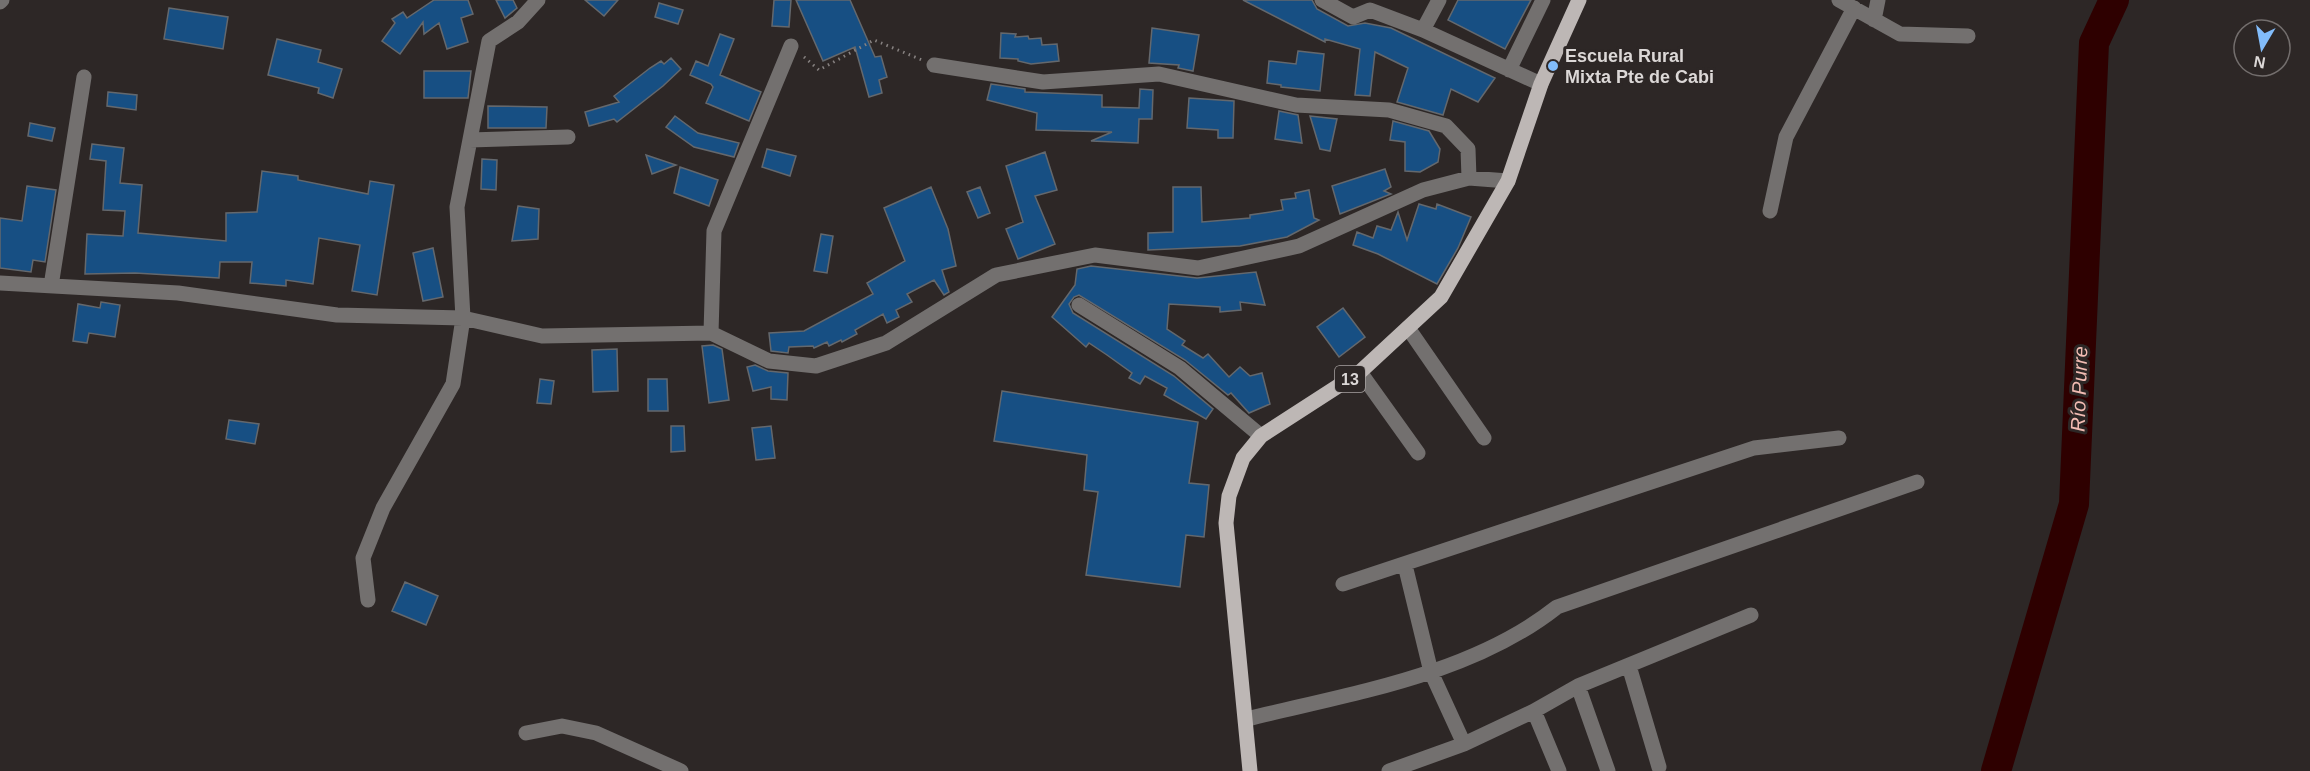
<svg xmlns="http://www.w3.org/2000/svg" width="2310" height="771" viewBox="0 0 2310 771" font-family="Helvetica,sans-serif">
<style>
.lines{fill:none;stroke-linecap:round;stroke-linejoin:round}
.river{stroke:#2e0000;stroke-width:30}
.building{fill:#174f83;stroke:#64686d;stroke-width:1.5}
.path{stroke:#878281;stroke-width:3;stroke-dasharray:1.5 4.5;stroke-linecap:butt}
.minor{stroke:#73706f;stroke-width:15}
.major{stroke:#bdb7b5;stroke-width:15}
.poi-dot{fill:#82bcfa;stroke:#2d2726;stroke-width:2}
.labels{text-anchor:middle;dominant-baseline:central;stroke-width:6;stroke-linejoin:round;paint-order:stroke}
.shield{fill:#2d2726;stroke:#a8a3a2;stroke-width:1.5}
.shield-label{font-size:16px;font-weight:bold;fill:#dcd8d7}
.poi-label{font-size:18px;font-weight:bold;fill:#dcd8d7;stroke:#2d2726;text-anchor:start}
.water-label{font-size:20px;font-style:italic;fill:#f2bcb3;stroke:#2d2726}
</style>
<rect width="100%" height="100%" fill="#2d2726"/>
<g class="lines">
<path class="river" d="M 1996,771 L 2074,504 L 2094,43 L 2114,0"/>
</g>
<path class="building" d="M 434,0 L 468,0 L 473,14 L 461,18 L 468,42 L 447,49 L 439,23 L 424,34 L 423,22 L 400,54 L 382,41 L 395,23 L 392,19 L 403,12 L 407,18 Z
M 496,0 L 513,0 L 517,8 L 505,18 Z
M 585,0 L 618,0 L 604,16 Z
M 774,0 L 791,0 L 789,27 L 772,26 Z
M 796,0 L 850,0 L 875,57 L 881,56 L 887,77 L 879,80 L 882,93 L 869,97 L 855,47 L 823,61 Z
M 1243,0 L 1312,0 L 1317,9 L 1348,26 L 1365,23 L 1391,28 L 1495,78 L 1478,102 L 1451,89 L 1443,115 L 1397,102 L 1408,68 L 1375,52 L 1370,96 L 1355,95 L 1360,49 L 1325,39 L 1325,42 Z
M 1458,0 L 1531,0 L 1505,49 L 1448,20 Z
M 659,3 L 683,10 L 678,24 L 655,17 Z
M 169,8 L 228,17 L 223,49 L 164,39 Z
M 1152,28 L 1199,35 L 1193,71 L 1178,68 L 1179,65 L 1149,63 Z
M 1001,33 L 1016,34 L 1015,37 L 1028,36 L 1029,39 L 1041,38 L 1042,45 L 1057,44 L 1059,61 L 1031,64 L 1018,61 L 1018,59 L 1000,58 Z
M 720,34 L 734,39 L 720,75 L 761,92 L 749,121 L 706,103 L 713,87 L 711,84 L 690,75 L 696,61 L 708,66 Z
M 277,39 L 321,50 L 318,62 L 342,69 L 333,98 L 318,93 L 319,88 L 268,75 Z
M 1298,51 L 1324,54 L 1320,91 L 1281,87 L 1281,85 L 1267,83 L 1269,61 L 1296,64 Z
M 671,58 L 681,69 L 663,86 L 617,122 L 614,119 L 589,126 L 585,112 L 619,102 L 614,96 L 650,68 L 661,61 L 664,64 Z
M 424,71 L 471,71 L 468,98 L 424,98 Z
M 991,84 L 1025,89 L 1025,92 L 1102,95 L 1102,107 L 1139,108 L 1140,89 L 1153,90 L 1152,119 L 1139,119 L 1138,143 L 1091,141 L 1112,132 L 1036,130 L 1037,113 L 987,100 Z
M 108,92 L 137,95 L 136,110 L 107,106 Z
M 1189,98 L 1234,101 L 1233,138 L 1218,138 L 1218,130 L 1187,128 Z
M 488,106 L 547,107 L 546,128 L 488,128 Z
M 1279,111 L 1298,115 L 1302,143 L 1275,139 Z
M 675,116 L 698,133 L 739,143 L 734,157 L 694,147 L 666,127 Z
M 1310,116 L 1337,119 L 1330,151 L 1320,149 Z
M 1393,121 L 1429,131 L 1440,149 L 1438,162 L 1420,172 L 1405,171 L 1405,142 L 1390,140 Z
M 30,123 L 55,128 L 52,141 L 28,136 Z
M 92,144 L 124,148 L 120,183 L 142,185 L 138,233 L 226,241 L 226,213 L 257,212 L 262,171 L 298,176 L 298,180 L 368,194 L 370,181 L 394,185 L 377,295 L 352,291 L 360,245 L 319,238 L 313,284 L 286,280 L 286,286 L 250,283 L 252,262 L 220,262 L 219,278 L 135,273 L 85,274 L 87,234 L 123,236 L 125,211 L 103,210 L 106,161 L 90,159 Z
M 767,149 L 796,156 L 790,176 L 762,167 Z
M 1045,152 L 1057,190 L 1035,196 L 1055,244 L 1018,259 L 1006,229 L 1023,222 L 1006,166 Z
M 646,155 L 676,165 L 652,174 Z
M 482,159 L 497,160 L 496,190 L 481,189 Z
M 680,167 L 718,180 L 709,206 L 674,193 Z
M 1385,169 L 1391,187 L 1384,191 L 1391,194 L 1340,214 L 1332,186 Z
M 27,186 L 56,190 L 45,262 L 33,260 L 31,272 L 0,268 L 0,218 L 22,221 Z
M 931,187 L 948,229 L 956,266 L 942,270 L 949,292 L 944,295 L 934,280 L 907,294 L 912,302 L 896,310 L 899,317 L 887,323 L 883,314 L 855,330 L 857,334 L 842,342 L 841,340 L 829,346 L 827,342 L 814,348 L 813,346 L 789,347 L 788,353 L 771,351 L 769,333 L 804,331 L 873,294 L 867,283 L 905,261 L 884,208 Z
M 980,187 L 990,213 L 978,218 L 967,192 Z
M 1173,187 L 1201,187 L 1202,222 L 1250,218 L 1250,215 L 1283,210 L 1281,200 L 1296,198 L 1295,193 L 1309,190 L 1314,218 L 1319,220 L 1287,237 L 1240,246 L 1148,250 L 1148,233 L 1173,232 Z
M 1419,204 L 1436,209 L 1437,204 L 1471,217 L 1458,248 L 1437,284 L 1378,254 L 1353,245 L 1357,232 L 1373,238 L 1377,226 L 1391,230 L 1398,212 L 1407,240 Z
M 518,206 L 539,209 L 538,239 L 512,241 Z
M 821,234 L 833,236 L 827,273 L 814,271 Z
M 433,248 L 443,297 L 423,301 L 413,253 Z
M 1091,266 L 1197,278 L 1256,272 L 1265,305 L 1240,302 L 1241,310 L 1220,312 L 1220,307 L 1169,304 L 1167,329 L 1185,341 L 1182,345 L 1203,358 L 1208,354 L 1229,377 L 1240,367 L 1250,376 L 1262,373 L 1270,404 L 1249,413 L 1231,393 L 1228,395 L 1185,360 L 1079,295 L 1074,297 L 1069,304 L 1073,313 L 1174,376 L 1213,409 L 1206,419 L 1164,395 L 1167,388 L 1145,376 L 1140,384 L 1129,378 L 1132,373 L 1107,355 L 1089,343 L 1086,347 L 1052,317 L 1075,285 L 1077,269 Z
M 101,302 L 120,305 L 115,337 L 89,333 L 87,343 L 73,341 L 78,304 L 100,308 Z
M 1343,308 L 1365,337 L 1339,357 L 1317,327 Z
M 713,345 L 722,349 L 729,400 L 709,403 L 702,346 Z
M 617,349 L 618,391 L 593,392 L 592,350 Z
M 755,365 L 768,371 L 788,373 L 787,400 L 771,399 L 771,387 L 753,391 L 747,367 Z
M 540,379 L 554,381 L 551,404 L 537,403 Z
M 648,379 L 667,379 L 668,411 L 648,411 Z
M 1002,391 L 1198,422 L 1189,483 L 1209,485 L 1204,537 L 1186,535 L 1180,587 L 1086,575 L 1098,492 L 1084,490 L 1087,455 L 994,441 Z
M 229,420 L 259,424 L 255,444 L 226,439 Z
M 671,426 L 684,426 L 685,451 L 671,452 Z
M 771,426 L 775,458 L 756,460 L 752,428 Z
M 405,582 L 438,596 L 426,625 L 392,611 Z"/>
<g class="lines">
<path class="path" d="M 804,57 L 819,70 L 874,40 L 922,60"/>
<path class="minor" d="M 1322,0 L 1353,17 L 1370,10 L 1423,30 L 1541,84
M 1839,0 L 1900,34 L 1968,36
M 0,2 L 2,0
M 1874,20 L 1878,0
M 1423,30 L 1439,0
M 934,65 L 1043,82 L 1159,74 L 1296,105 L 1389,110 L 1446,126 L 1468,149 L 1469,178
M 1509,70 L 1543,0
M 470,140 L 568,137
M 1770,211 L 1786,137 L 1854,8
M 0,283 L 178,293 L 337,315 L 463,318 L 542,336 L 711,333 L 769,361 L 816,366 L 886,343 L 996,275 L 1095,255 L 1198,268 L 1299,246 L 1423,190 L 1469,178 L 1508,181
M 51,286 L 84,77
M 1079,305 L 1180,368 L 1261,436
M 1408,328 L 1484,438
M 711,333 L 714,231 L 791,46
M 1360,372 L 1418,453
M 1405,565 L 1431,672 L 1464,744
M 1343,584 L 1754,448 L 1839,438
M 368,600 L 363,558 L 383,508 L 453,384 L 463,318 L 457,207 L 489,41 L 518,22 L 538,0
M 1629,666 L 1659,767
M 1578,686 L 1608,771
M 1534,711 L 1559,771
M 1247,719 C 1352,693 1471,675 1557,607 L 1917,482
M 526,733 L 562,726 L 596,733 L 681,771
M 1389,771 L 1464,744 L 1534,711 L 1578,686 L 1751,615"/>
<path class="major" d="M 1250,771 L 1226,523 L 1229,496 L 1243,458 L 1261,436 L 1360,372 L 1441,297 L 1508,181 L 1541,84 L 1579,0"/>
</g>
<circle class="poi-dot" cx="1553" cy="66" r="6"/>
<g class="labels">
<rect class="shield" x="1335" y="366" width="30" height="26" rx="4.5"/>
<g class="shield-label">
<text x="1350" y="379">13</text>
</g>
<g class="poi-label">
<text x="1565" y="56">Escuela Rural<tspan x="1565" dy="21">Mixta Pte de Cabi</tspan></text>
</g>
<g class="water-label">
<text transform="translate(2079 389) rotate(-88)">Río Purre</text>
</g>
</g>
<g transform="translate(2262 48) rotate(190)"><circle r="28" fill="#2d2726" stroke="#736e6d" stroke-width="1.5"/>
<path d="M0-4.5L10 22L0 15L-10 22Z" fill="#82bcfa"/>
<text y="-9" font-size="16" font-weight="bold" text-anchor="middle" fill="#dcd8d7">N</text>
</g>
</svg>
